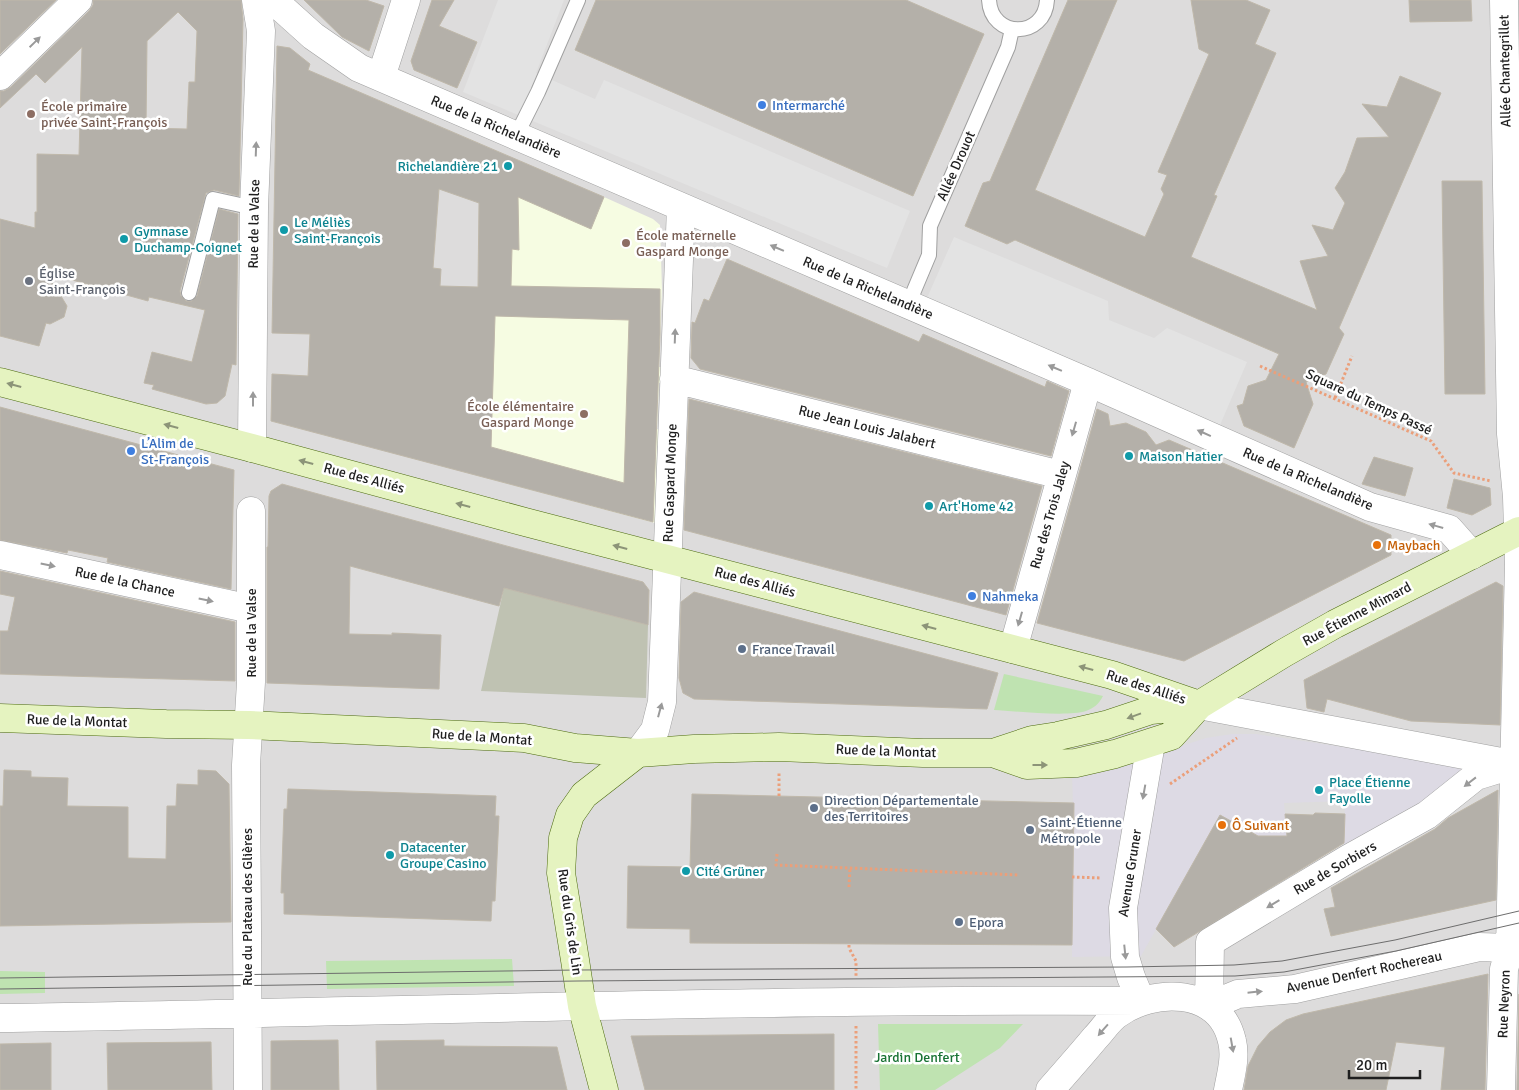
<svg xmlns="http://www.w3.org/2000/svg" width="1519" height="1090" viewBox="0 0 1519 1090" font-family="Signika,sans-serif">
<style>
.residential{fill:#dddcdc}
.education{fill:#f6fce2}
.construction{fill:#bfc2b2}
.grass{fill:#bfe3b1}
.parking{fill:#e3e3e3}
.plaza{fill:#dddae4}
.building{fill:#b4b0a9;stroke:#bfb8aa;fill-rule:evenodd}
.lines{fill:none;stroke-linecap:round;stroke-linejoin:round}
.lane-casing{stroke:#a0a0a0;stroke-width:16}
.street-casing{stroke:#a0a0a0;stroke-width:29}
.secondary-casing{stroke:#4d6b10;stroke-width:29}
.path{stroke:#eb9f7a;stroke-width:3;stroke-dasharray:2.5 2.5;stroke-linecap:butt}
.lane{stroke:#fff;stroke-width:14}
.street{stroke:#fff;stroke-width:28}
.secondary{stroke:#e5f3c0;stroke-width:28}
.tram{stroke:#6d6d6d;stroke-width:1}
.oneway{fill:#9a9a9a}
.oneway2{fill:#8c9478}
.shop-dot{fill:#3f7fe0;stroke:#fff;stroke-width:2}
.education-dot{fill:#8d6e63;stroke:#fff;stroke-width:2}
.culture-dot{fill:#0f9aa8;stroke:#fff;stroke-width:2}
.worship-dot{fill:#6b7280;stroke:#fff;stroke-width:2}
.food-dot{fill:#e8710a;stroke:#fff;stroke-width:2}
.service-dot{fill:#5c6f8a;stroke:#fff;stroke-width:2}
.labels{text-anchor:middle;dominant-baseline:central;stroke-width:5;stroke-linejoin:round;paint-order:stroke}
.street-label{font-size:14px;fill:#1f1f1f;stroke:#fff}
.shop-label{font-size:14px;fill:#366cbe;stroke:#fff;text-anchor:start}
.education-label{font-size:14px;fill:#785e54;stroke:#fff;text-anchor:start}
.culture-label{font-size:14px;fill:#0d838f;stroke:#fff;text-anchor:start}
.worship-label{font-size:14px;fill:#5b616d;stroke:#fff;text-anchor:start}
.food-label{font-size:14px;fill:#c56008;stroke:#fff;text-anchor:start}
.service-label{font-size:14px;fill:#4e5e75;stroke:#fff;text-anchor:start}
.park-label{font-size:14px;fill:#177233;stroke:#fff}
</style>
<rect width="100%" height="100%" fill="#efeee6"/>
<path class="residential" d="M 0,0 L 1519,0 L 1519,1090 L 0,1090 Z"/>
<path class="education" d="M 500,172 L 604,197 L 653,219 L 660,225 L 662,289 L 659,367 L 661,367 L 661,383 L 659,383 L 657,429 L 660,430 L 659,445 L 657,446 L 655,523 L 490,479 Z"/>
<path class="construction" d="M 504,588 L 648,625 L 646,698 L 481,691 Z"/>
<path class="grass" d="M 1004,674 L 1103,696 C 1099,704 1094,708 1086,711 C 1067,717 1016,711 994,710 Z
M 512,959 L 514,986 L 327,989 L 326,961 Z
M 0,971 L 45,972 L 45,993 L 0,994 Z
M 878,1024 L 1023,1024 L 1000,1048 L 935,1090 L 880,1090 Z"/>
<path class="parking" d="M 498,0 L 564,0 L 536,73 L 595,99 L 604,80 L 910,211 L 887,268 L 463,92 Z
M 954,237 L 1108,301 L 1109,320 L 1154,338 L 1167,328 L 1247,362 L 1220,425 L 927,298 Z"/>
<path class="plaza" d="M 1232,734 L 1256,734 L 1468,766 L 1465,778 L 1344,847 L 1345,801 L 1284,803 L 1287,836 L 1245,837 L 1220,816 L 1141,956 L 1072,957 L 1073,803 L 1072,776 L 1117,767 L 1206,738 Z"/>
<path class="building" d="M 0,0 L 56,0 L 0,54 Z
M 93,0 L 241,0 L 243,19 L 239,196 L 214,190 L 206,193 L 180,291 L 181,296 L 186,301 L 192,301 L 197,296 L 219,209 L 238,214 L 236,365 L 232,364 L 225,396 L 217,403 L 206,404 L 152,389 L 154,385 L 144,383 L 152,352 L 192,362 L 205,310 L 149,297 L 148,301 L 47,273 L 67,306 L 64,317 L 50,324 L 46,323 L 39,346 L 0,336 L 0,219 L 35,228 L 35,212 L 37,212 L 37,154 L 79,155 L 82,47 L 45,83 L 36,74 L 0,108 L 0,91 L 4,91 L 11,87 L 89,11 L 93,5 ZM 178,12 L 197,31 L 195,82 L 189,82 L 187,129 L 146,128 L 147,41 Z
M 304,0 L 366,0 L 384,6 L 369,51 L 342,37 Z
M 432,0 L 454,0 L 439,26 L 477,42 L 457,88 L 414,70 L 411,61 Z
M 596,0 L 906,0 L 984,34 L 913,196 L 575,50 Z
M 1068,0 L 1117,0 L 1035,190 L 1145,237 L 1164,194 L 1161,189 L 1167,175 L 1158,172 L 1209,54 L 1199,49 L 1191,0 L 1246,0 L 1270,10 L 1255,44 L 1276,53 L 1214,195 L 1217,196 L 1191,257 L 1317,310 L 1300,261 L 1328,256 L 1312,225 L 1333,230 L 1345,203 L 1335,188 L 1345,172 L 1357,138 L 1389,137 L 1362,104 L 1387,107 L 1400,76 L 1441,93 L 1339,328 L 1344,334 L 1326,374 L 1306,382 L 1313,404 L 1294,448 L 1244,426 L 1237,406 L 1243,404 L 1248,386 L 1266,380 L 1279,354 L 1015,240 L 1007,244 L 965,226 L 983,183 L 990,181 Z
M 1409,0 L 1471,0 L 1472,21 L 1410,22 Z
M 277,46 L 290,48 L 310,64 L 308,70 L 604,197 L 591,229 L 518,197 L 519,250 L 512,249 L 511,286 L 660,289 L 660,334 L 653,522 L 271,421 L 272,374 L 308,376 L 310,334 L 272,333 ZM 439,189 L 479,203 L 478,287 L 440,286 L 441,269 L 433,268 ZM 495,316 L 629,320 L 624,483 L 491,447 Z
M 1442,181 L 1482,181 L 1485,394 L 1445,394 Z
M 727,259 L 919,342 L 923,334 L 1045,387 L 1047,381 L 1069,391 L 1051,456 L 700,369 L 691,358 L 692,322 L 695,323 L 704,299 L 709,301 Z
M 689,399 L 1042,486 L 1006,615 L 684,530 Z
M 0,407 L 234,470 L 231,589 L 107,562 L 108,558 L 68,550 L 67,553 L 0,540 Z
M 1097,409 L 1108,414 L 1110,426 L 1126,423 L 1146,432 L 1156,445 L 1169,440 L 1391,535 L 1391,555 L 1184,661 L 1037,623 Z
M 1374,457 L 1413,468 L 1405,496 L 1362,484 Z
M 1454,479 L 1490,488 L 1491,505 L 1472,515 L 1447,508 Z
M 282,484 L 514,548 L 643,582 L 649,590 L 648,625 L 504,588 L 499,606 L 350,566 L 349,634 L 392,635 L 392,633 L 441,635 L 439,689 L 267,683 L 267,547 L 268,547 L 269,496 L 271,491 Z
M 0,571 L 235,622 L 235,681 L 0,674 L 0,631 L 8,631 L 15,597 L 0,594 Z
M 1496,582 L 1503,586 L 1500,725 L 1411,721 L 1327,699 L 1324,712 L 1307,708 L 1304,680 Z
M 694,592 L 998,673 L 987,709 L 694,699 L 683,693 L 679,678 L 681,602 Z
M 4,770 L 31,771 L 31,777 L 68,778 L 67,806 L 128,807 L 128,858 L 166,859 L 167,806 L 176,806 L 177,784 L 198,785 L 198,770 L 216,771 L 229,784 L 231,922 L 0,926 L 0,806 L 3,806 Z
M 288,789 L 496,796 L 495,816 L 499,816 L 495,901 L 492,901 L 491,921 L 284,914 L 284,893 L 281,893 L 284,809 L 287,809 Z
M 1498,790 L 1496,900 L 1331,936 L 1324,909 L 1335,907 L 1331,888 L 1435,829 L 1448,818 Z
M 692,794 L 1074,803 L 1072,945 L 690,943 L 690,929 L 627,928 L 628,866 L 690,867 Z
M 1315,813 L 1345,814 L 1344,843 L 1174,947 L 1156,929 L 1220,815 L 1258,836 L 1287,836 L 1285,814 L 1313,815 Z
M 1488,974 L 1485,1090 L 1441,1090 L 1445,1047 L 1396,1042 L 1386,1090 L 1244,1090 L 1248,1066 L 1258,1046 L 1270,1032 L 1286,1020 L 1303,1014 Z
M 1519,994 L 1519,1090 L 1517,1090 Z
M 834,1034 L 834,1090 L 645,1090 L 631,1036 Z
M 338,1040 L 339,1090 L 271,1090 L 271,1041 Z
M 444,1040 L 444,1046 L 557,1047 L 567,1090 L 377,1090 L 376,1041 Z
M 211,1042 L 212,1090 L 108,1090 L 107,1043 Z
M 51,1043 L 51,1090 L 0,1090 L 0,1044 Z"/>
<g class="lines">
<defs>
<path id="lane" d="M 989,0 C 991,39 1045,39 1047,0
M 516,136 L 538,92 L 578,0
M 189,293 L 213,199 L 254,208
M 908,305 L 929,255 L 930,226 L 1008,47 L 1012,29"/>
<path id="street" d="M 273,0 L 313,36 L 359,68 L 1088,382 L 1370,507 L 1449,529 L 1472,555
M 0,76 L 78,0
M 381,77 L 406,0
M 674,379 L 1061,475
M 252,448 L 254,208 L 261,31 L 256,0
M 0,555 L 251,609
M 1013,649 L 1088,382
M 1199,705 L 1512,764
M 638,753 L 655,730 L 662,702 L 681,207
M 1141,1001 L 1131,977 L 1125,957 L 1123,908 L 1151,743
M 1209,1006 L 1210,942 L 1348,859 L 1427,815 L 1476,776 L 1515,764
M 1209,1006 L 1238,994 L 1295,989 L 1479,947 L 1510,948 L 1519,951
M 0,1018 C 380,1012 761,999 1141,1001
M 248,1090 L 246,765 L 251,682 L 251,511
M 1050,1090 C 1065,1073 1080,1056 1095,1038 C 1102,1031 1108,1021 1116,1015 C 1153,987 1220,987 1232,1041 C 1236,1057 1231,1074 1228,1090
M 1501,1090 L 1504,969 L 1510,948 L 1519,564 L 1517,497 L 1511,434 L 1504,0"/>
<path id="secondary" d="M 0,382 L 252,448 L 525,522 L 1112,675 L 1199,705
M 0,718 L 166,724 L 249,725 L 524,738 L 575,748 L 638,753 L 694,749 L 779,747 L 923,753 L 993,753 L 1027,765 L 1076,763 L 1115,754 L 1171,736 L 1199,705 L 1284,653 L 1335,624 L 1519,531
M 993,753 L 1032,740 L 1058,736 L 1106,725 L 1151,710 L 1190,706
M 604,1090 L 582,1006 L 575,960 L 561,873 L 563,838 L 570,815 L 584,795 L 638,753"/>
</defs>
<use href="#lane" class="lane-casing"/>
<use href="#street" class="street-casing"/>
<use href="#secondary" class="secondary-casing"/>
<path class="path" d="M 1260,366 L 1431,441 L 1454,473 L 1491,481
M 1335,398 L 1352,356
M 1170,784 L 1237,738
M 779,796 L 779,772
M 777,854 L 776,865 L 1019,875
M 1072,877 L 1102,878
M 849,887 L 850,867
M 849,945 L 849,948 L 856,961 L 856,977
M 856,1026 L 856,1090"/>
<use href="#lane" class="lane"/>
<use href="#street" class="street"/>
<use href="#secondary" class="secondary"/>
<path class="tram" d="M 0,978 L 577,970 L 1127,967 L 1234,965 L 1282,961 L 1395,940 L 1519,911
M 0,989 L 578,981 L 1235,976 L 1284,972 L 1396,951 L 1519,923"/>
</g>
<defs><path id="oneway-solid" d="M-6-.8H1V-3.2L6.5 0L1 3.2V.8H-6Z" transform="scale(1.25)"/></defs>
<g class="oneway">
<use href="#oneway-solid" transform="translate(35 42) rotate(-44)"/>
<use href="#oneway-solid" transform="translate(256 149) rotate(-88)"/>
<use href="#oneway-solid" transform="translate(777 248) rotate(-157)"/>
<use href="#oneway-solid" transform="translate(675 336) rotate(-88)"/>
<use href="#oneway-solid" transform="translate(1055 368) rotate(-157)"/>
<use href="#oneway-solid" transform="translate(253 399) rotate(-90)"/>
<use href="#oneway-solid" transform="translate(1074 429) rotate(106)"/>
<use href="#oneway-solid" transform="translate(1204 433) rotate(-156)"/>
<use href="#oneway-solid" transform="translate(1436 526) rotate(-164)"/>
<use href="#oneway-solid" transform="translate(48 565) rotate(12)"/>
<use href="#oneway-solid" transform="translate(206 600) rotate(12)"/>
<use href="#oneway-solid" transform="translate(1020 619) rotate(106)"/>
<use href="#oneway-solid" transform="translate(660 710) rotate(-75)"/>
<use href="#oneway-solid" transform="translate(1470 782) rotate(142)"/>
<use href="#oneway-solid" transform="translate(1144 792) rotate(100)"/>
<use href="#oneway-solid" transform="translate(1273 904) rotate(149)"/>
<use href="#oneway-solid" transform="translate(1125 952) rotate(84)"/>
<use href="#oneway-solid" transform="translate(1255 992) rotate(-6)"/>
<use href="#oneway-solid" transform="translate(1103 1030) rotate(131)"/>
<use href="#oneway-solid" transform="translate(1232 1045) rotate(80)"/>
</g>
<g class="oneway2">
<use href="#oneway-solid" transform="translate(14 385) rotate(-165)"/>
<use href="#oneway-solid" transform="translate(171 426) rotate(-165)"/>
<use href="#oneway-solid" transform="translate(306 462) rotate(-165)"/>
<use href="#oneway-solid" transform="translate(463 505) rotate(-165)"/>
<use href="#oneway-solid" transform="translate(620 547) rotate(-165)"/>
<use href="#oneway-solid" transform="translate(929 627) rotate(-165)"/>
<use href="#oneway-solid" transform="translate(1086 668) rotate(-165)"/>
<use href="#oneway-solid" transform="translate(1134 716) rotate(160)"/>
<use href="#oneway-solid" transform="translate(1040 765)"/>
</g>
<g class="shop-dot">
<circle cx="762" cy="105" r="5"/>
<circle cx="131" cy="451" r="5"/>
<circle cx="972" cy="596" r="5"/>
</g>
<g class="education-dot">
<circle cx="31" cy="114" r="5"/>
<circle cx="626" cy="243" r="5"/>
<circle cx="584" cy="414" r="5"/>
</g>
<g class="culture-dot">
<circle cx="508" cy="166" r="5"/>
<circle cx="284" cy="230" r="5"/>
<circle cx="124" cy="239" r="5"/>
<circle cx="1129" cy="456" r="5"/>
<circle cx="929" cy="506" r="5"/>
<circle cx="1319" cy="790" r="5"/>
<circle cx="390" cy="855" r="5"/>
<circle cx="686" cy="871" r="5"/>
</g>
<circle class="worship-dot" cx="29" cy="281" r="5"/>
<g class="food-dot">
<circle cx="1377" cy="545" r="5"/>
<circle cx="1222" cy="825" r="5"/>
</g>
<g class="service-dot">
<circle cx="742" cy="649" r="5"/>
<circle cx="814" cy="808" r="5"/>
<circle cx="1030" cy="830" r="5"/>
<circle cx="959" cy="922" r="5"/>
</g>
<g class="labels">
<g class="street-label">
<text transform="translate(1505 71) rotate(-91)">Allée Chantegrillet</text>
<text transform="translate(496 127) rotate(23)">Rue de la Richelandière</text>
<text transform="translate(956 166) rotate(-66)">Allée Drouot</text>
<text transform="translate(254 224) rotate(-89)">Rue de la Valse</text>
<text transform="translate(868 288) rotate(23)">Rue de la Richelandière</text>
<text transform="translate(1369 402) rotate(25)">Square du Temps Passé</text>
<text transform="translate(867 427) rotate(14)">Rue Jean Louis Jalabert</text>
<text transform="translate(364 478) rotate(15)">Rue des Alliés</text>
<text transform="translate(1308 479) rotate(23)">Rue de la Richelandière</text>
<text transform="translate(670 483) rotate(-88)">Rue Gaspard Monge</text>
<text transform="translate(1050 515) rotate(-74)">Rue des Trois Jaley</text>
<text transform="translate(125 582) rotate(12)">Rue de la Chance</text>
<text transform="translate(755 582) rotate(15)">Rue des Alliés</text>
<text transform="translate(1357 614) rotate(-28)">Rue Étienne Mimard</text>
<text transform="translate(251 633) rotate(-90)">Rue de la Valse</text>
<text transform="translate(1146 687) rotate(18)">Rue des Alliés</text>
<text transform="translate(77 721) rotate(2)">Rue de la Montat</text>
<text transform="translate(482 737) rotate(4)">Rue de la Montat</text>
<text transform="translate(886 751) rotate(2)">Rue de la Montat</text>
<text transform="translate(1335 868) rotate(-30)">Rue de Sorbiers</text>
<text transform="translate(1130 873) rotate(-81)">Avenue Gruner</text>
<text transform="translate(247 907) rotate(-90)">Rue du Plateau des Glières</text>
<text transform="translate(570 922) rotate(82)">Rue du Gris de Lin</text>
<text transform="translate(1364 972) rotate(-12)">Avenue Denfert Rochereau</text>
<text transform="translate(1504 1004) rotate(-88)">Rue Neyron</text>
</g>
<g class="shop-label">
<text x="772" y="105">Intermarché</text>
<text x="141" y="443">L’Alim de<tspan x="141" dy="16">St-François</tspan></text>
<text x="982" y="596">Nahmeka</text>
</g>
<g class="education-label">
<text x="41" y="106">École primaire<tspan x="41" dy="16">privée Saint-François</tspan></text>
<text x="636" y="235">École maternelle<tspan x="636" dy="16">Gaspard Monge</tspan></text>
<text x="574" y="406" text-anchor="end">École élémentaire<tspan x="574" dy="16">Gaspard Monge</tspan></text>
</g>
<g class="culture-label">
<text x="498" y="166" text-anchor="end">Richelandière 21</text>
<text x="294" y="222">Le Méliès<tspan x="294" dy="16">Saint-François</tspan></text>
<text x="134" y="231">Gymnase<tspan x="134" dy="16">Duchamp-Coignet</tspan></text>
<text x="1139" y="456">Maison Hatier</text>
<text x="939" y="506">Art'Home 42</text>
<text x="1329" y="782">Place Étienne<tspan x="1329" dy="16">Fayolle</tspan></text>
<text x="400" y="847">Datacenter<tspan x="400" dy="16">Groupe Casino</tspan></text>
<text x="696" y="871">Cité Grüner</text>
</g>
<g class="worship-label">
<text x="39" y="273">Église<tspan x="39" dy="16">Saint-François</tspan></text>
</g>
<g class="food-label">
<text x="1387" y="545">Maybach</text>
<text x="1232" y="825">Ô Suivant</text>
</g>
<g class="service-label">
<text x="752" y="649">France Travail</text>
<text x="824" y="800">Direction Départementale<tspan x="824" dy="16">des Territoires</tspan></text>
<text x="1040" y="822">Saint-Étienne<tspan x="1040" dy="16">Métropole</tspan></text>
<text x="969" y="922">Epora</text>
</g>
<g class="park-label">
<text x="917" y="1057">Jardin Denfert</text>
</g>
</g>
<path d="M1349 1070v8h71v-8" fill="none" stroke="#1f1f1f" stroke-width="2.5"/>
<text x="1356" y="1070" font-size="15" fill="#1f1f1f" stroke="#ffffff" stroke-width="4" paint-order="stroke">20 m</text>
</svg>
